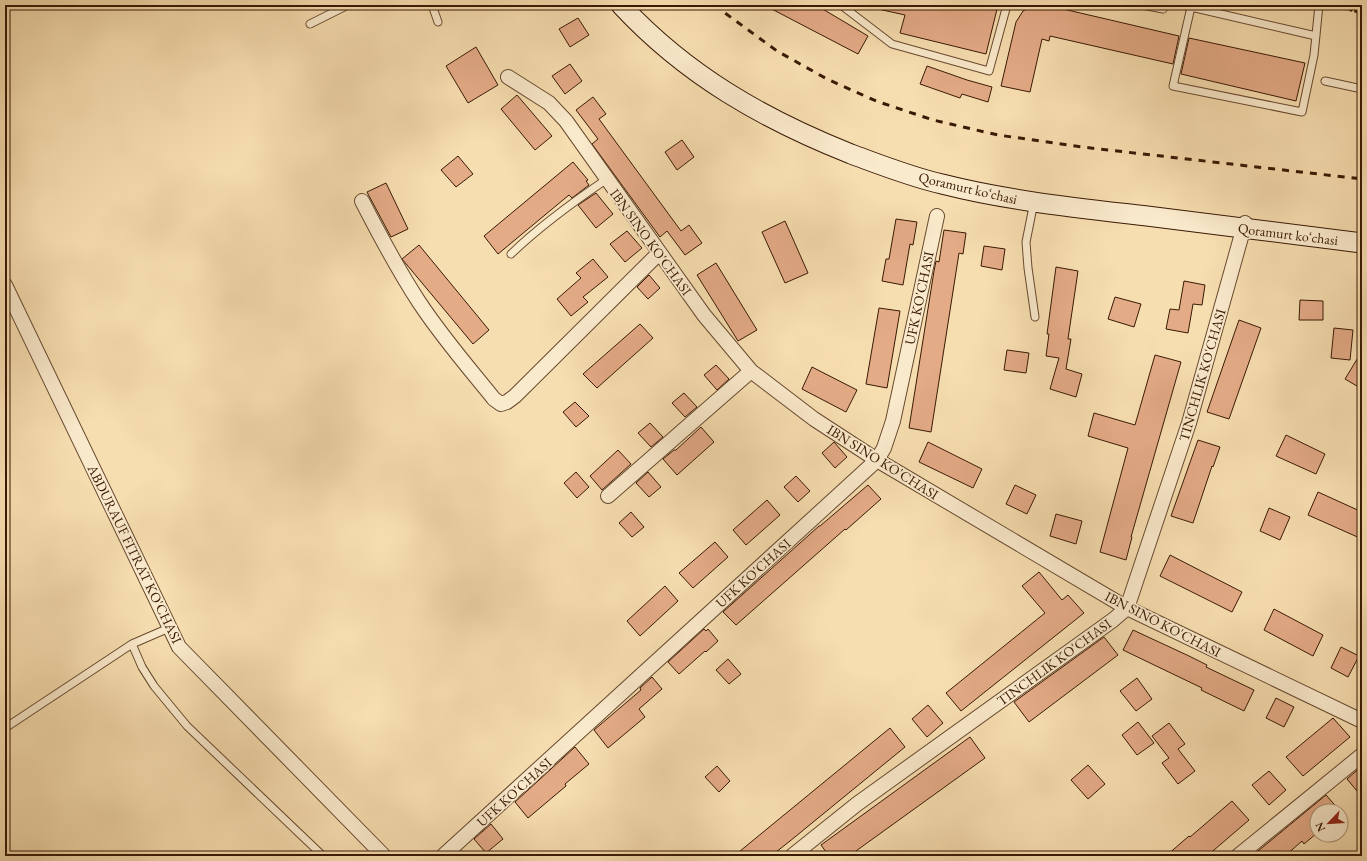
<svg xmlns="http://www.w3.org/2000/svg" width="1367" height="861" viewBox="0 0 1367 861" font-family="'EB Garamond',serif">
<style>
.building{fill:#e4ab87;stroke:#391905}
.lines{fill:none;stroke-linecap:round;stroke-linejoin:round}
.service-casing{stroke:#684a30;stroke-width:9}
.minor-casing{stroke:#684a30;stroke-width:16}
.secondary-casing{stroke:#391905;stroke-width:21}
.path{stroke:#391905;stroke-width:2.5;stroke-dasharray:3 2;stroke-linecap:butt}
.service{stroke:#faeacc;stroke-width:7}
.minor{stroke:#faeacc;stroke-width:14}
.secondary{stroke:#faeacc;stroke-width:19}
.rail{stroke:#391905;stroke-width:3;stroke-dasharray:7 7;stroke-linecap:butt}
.labels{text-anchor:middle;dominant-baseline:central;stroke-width:3.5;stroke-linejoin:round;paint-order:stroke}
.street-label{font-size:14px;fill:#391905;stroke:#faeacc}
</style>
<rect width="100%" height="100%" fill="#f7deb0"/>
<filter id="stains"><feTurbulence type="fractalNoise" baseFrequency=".005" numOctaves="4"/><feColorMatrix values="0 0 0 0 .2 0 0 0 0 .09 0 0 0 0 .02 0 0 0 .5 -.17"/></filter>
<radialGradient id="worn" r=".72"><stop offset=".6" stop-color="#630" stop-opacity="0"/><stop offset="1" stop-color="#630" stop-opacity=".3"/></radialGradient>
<path class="building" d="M 764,5 L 816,5 L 868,36 L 858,54 Z
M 879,5 L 938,5 L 950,8 L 950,5 L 998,5 L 986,54 L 900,33 L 905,15 L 878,9 Z
M 1034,5 L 1046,5 L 1179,36 L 1173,64 L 1050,36 L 1049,41 L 1042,39 L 1030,92 L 1001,86 L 1016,22 L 1023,11 Z
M 578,18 L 589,35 L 570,47 L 559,29 Z
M 1189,38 L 1305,63 L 1296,101 L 1181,74 Z
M 476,47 L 498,85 L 468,103 L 446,66 Z
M 570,64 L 582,81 L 565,94 L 552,76 Z
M 927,66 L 967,80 L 992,87 L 988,102 L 962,94 L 960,98 L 920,84 Z
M 517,95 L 552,136 L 535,150 L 501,109 Z
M 593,97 L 606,114 L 599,119 L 681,231 L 689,225 L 702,243 L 685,255 L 667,231 L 660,237 L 592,144 L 598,139 L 576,110 Z
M 682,140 L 694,157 L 677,170 L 665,152 Z
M 458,156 L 473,174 L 456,187 L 441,170 Z
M 573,162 L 588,180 L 586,181 L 589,185 L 572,198 L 569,195 L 498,254 L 484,236 Z
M 386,183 L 408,229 L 391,237 L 367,192 Z
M 596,193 L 613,214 L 596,228 L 578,205 Z
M 896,219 L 917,222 L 913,245 L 910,244 L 903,285 L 882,281 L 886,259 L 889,259 Z
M 785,221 L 808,273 L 785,283 L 762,232 Z
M 944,230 L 966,233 L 963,254 L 959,253 L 931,432 L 909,428 L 934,271 L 936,261 L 939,262 Z
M 627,231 L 642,248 L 625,262 L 610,244 Z
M 419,245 L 489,330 L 473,344 L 402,259 Z
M 984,246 L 1005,249 L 1002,270 L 981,266 Z
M 593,259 L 608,277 L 583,297 L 588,302 L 571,316 L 557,299 L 581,278 L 576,273 Z
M 716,263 L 757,330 L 738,341 L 697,275 Z
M 1056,267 L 1078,271 L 1068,339 L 1071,339 L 1066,369 L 1082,374 L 1076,397 L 1050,389 L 1059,358 L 1046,356 L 1049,334 L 1047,334 Z
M 649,275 L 660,288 L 648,299 L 637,287 Z
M 1184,281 L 1205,285 L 1202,305 L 1193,304 L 1188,333 L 1166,329 L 1170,309 L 1179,310 Z
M 1115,297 L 1141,304 L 1134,327 L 1108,319 Z
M 1300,300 L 1323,301 L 1323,320 L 1299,320 Z
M 879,308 L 900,311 L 887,388 L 866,384 Z
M 1239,320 L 1261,328 L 1229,419 L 1207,412 Z
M 640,324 L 653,338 L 597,388 L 583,374 Z
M 1334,328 L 1353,330 L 1350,360 L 1331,358 Z
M 1007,350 L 1029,353 L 1026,373 L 1004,370 Z
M 1362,351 L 1362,389 L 1345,379 Z
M 1155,355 L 1181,362 L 1131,537 L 1132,537 L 1126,560 L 1100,552 L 1128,448 L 1088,436 L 1094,413 L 1135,425 Z
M 716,365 L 729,379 L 717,390 L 704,375 Z
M 812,367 L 857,390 L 846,412 L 802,389 Z
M 684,393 L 697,407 L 685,417 L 672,403 Z
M 575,402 L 589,416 L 576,427 L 563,412 Z
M 650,423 L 663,437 L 651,447 L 638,433 Z
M 701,427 L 714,442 L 677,475 L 663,459 L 674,450 L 676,450 Z
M 1286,435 L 1325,454 L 1316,474 L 1276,456 Z
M 1198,440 L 1220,447 L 1213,467 L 1212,466 L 1193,523 L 1171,516 Z
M 834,442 L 847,457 L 835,468 L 822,453 Z
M 928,442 L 982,469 L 973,488 L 919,462 Z
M 618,450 L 631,464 L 602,490 L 590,476 Z
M 576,472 L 589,487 L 577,498 L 564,483 Z
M 648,472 L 661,487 L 649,497 L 636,483 Z
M 796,476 L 810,491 L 798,502 L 784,487 Z
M 868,485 L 881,499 L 846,530 L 845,529 L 736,625 L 723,612 L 819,526 L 820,526 Z
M 1015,485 L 1036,495 L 1027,514 L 1006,504 Z
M 1318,492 L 1362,512 L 1362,539 L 1308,515 Z
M 767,500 L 780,515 L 746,545 L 733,530 Z
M 1269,508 L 1290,517 L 1280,540 L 1260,531 Z
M 631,512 L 644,527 L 632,537 L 619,523 Z
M 1056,514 L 1082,521 L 1076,544 L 1050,536 Z
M 715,542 L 728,557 L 693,588 L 679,573 Z
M 1170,555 L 1242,592 L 1232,612 L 1160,576 Z
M 1039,572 L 1062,600 L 1068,595 L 1084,613 L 961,711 L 946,693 L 1045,613 L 1022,586 Z
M 665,586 L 678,601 L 640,636 L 627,621 Z
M 1274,609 L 1323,635 L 1313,656 L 1264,630 Z
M 704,629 L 706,631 L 708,629 L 718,641 L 706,652 L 705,651 L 679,674 L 668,662 Z
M 1133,630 L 1189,656 L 1207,665 L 1206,667 L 1254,690 L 1244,711 L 1201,690 L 1202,688 L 1123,650 Z
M 1104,637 L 1118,655 L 1029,722 L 1014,702 Z
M 1341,647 L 1359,656 L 1348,677 L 1331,668 Z
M 728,659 L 741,674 L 729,684 L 716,670 Z
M 652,677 L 662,689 L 639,709 L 645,717 L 608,748 L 594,730 L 641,690 L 640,688 Z
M 1137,678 L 1152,699 L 1136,711 L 1120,691 Z
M 1276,698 L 1294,707 L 1284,727 L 1266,718 Z
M 928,705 L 943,723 L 927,737 L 912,719 Z
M 1333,718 L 1350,737 L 1303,776 L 1286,757 Z
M 1138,722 L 1154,743 L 1137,755 L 1122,735 Z
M 1169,723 L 1185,744 L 1178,749 L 1195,771 L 1178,784 L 1162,763 L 1169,758 L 1152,736 Z
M 890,728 L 905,747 L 790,841 L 771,856 L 734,856 Z
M 970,737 L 985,758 L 849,856 L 829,856 L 821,845 Z
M 575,747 L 589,764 L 565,784 L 566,786 L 528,818 L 515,802 Z
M 1088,765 L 1105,784 L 1088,799 L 1071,780 Z
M 717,766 L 730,781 L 719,792 L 705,777 Z
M 1362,766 L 1362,797 L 1347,779 Z
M 1269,771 L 1286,790 L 1269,805 L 1252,785 Z
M 1326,795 L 1340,811 L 1317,811 L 1317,833 L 1304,844 L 1302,841 L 1285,856 L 1252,856 Z
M 1232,801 L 1249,820 L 1207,856 L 1166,856 L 1189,836 L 1190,837 Z
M 491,824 L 503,839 L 486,853 L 474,839 Z"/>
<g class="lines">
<defs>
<path id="service" d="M 432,5 L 438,22
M 841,5 L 892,44 L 989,71 L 1007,5
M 1142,5 L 1163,9
M 310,24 L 348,5
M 1316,36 L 1191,7 L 1173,86 L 1302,112 L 1314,55 L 1319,5
M 1325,81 L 1362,89
M 1034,202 L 1026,242 L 1028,268 L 1035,317
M 511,254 C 541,225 573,202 607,179
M 132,644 L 142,667 L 154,686 L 187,726 L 323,856
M 5,728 L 132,644 L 169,628"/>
<path id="minor" d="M 508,77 L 549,103 L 566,121 L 704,315 L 751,371 L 814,419 L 877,460 L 1127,608 L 1362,721
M 362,201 C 380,236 398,270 419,302 C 442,337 469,368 494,399 L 501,404 L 507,402 L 515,396 L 659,253
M 5,285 L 179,647 L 384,856
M 608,496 L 751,371
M 443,856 L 877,460 L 884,448 L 893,421 L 937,216
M 792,856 L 857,804 L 1113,620 L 1127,608 L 1189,423 L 1245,223
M 1238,856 L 1362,755"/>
<path id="secondary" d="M 621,5 C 686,75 763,119 851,154 C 881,165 911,177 942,184 C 1009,201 1079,208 1147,216 C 1219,225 1290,234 1362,243"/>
</defs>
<use href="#service" class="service-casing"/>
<use href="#minor" class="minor-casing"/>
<use href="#secondary" class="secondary-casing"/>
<path class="path" d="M 1330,5 L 1362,13"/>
<use href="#service" class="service"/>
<use href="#minor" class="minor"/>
<use href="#secondary" class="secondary"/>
<path class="rail" d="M 714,5 L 777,51 L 827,79 L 876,101 L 933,120 L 998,135 L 1082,147 L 1362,179"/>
</g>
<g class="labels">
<g class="street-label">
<text transform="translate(968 188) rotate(13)">Qoramurt koʻchasi</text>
<text transform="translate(1288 234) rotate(7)">Qoramurt koʻchasi</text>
<text transform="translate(651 242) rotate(54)">IBN SINO KO'CHASI</text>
<text transform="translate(919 298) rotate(-78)">UFK KO'CHASI</text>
<text transform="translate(1202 375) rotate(-74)">TINCHLIK KO'CHASI</text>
<text transform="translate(883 462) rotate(32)">IBN SINO KO'CHASI</text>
<text transform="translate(135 554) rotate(64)">ABDURAUF FITRAT KO'CHASI</text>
<text transform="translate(753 573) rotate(-42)">UFK KO'CHASI</text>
<text transform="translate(1163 624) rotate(27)">IBN SINO KO'CHASI</text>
<text transform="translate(1054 662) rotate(-36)">TINCHLIK KO'CHASI</text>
<text transform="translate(514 792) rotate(-42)">UFK KO'CHASI</text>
</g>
</g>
<rect width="1367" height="861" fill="none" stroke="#f7deb0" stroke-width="20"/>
<rect x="6" y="6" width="1355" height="849" fill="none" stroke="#391905" stroke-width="2"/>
<rect x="10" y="10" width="1347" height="841" fill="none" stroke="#391905"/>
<g transform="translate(1329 823) rotate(245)"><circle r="19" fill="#faeacc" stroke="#ad967c"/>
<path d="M0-3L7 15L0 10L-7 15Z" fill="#8f2418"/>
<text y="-6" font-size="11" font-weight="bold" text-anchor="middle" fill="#391905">N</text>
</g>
<rect width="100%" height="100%" filter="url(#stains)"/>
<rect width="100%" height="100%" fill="url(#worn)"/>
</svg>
